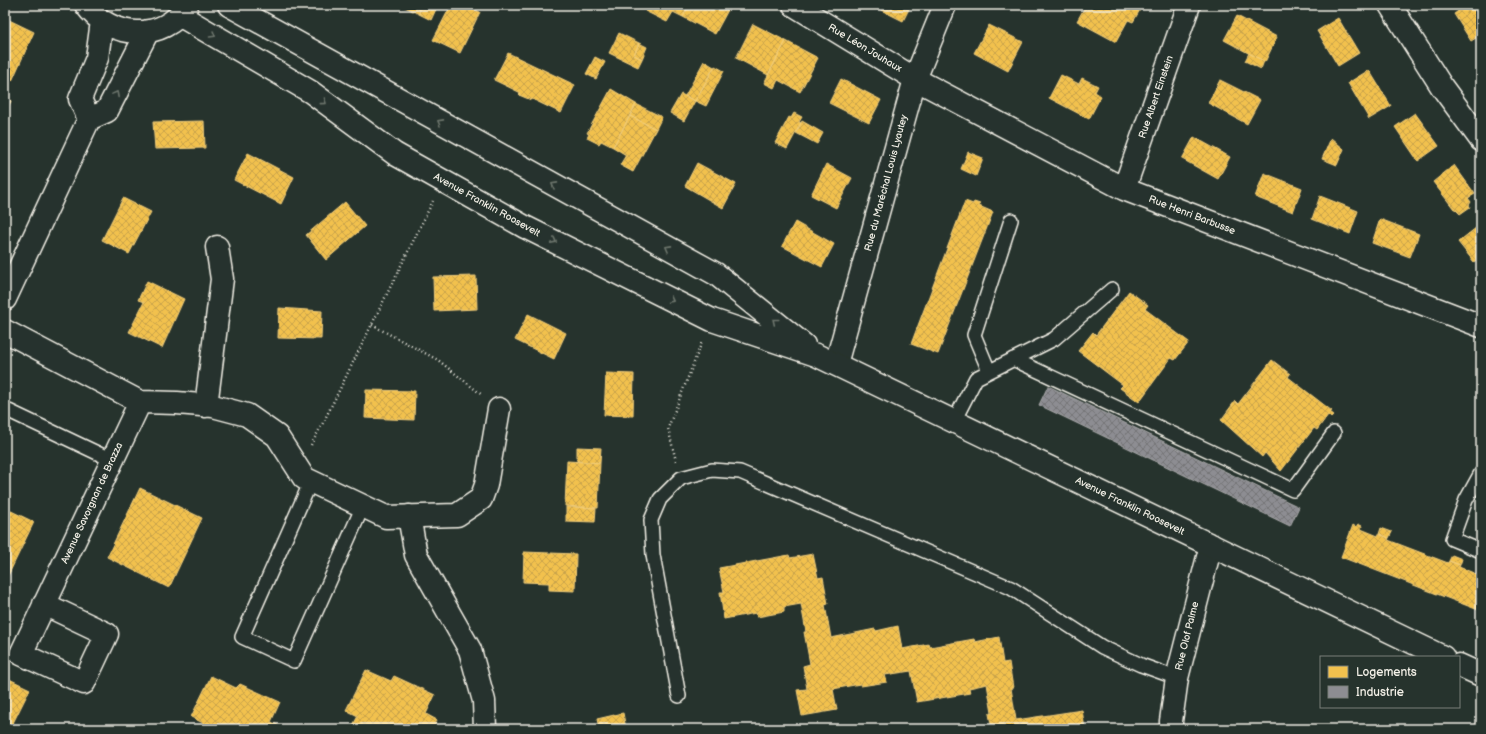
<svg xmlns="http://www.w3.org/2000/svg" width="1486" height="734" viewBox="0 0 1486 734" font-family="'Balsamiq Sans',sans-serif">
<style>
.homes{fill:url(#homes-cross-hatch);stroke:#f3cf7c}
.industry{fill:url(#industry-cross-hatch);stroke:#acabac}
.lines{fill:none;stroke-linecap:round;stroke-linejoin:round}
.service-casing{stroke:#f4f1e8;stroke-width:16}
.minor-casing{stroke:#f4f1e8;stroke-width:25}
.tertiary-casing{stroke:#f4f1e8;stroke-width:25}
.path{stroke:#f4f1e8;stroke-width:2.5;stroke-dasharray:1 3;stroke-linecap:butt}
.service{stroke:#26332d;stroke-width:13}
.minor{stroke:#26332d;stroke-width:22}
.tertiary{stroke:#26332d;stroke-width:22}
.oneway{stroke:#6e766e}
.labels{text-anchor:middle;dominant-baseline:central;stroke-width:4;stroke-linejoin:round;paint-order:stroke}
.street-label{font-size:10px;fill:#f4f1e8;stroke:#26332d}
</style>
<defs>
<pattern id="homes-cross-hatch" width="8" height="8" patternUnits="userSpaceOnUse"><rect width="8" height="8" fill="#f2c14e"/><path d="M0 0l8 8M0 8l8-8" fill="none" stroke="#c8a34c"/></pattern>
<pattern id="industry-cross-hatch" width="8" height="8" patternUnits="userSpaceOnUse"><rect width="8" height="8" fill="#8d8d92"/><path d="M0 0l8 8M0 8l8-8" fill="none" stroke="#757577"/></pattern>
</defs>
<rect width="100%" height="100%" fill="#26332d"/>
<filter id="ink" filterUnits="userSpaceOnUse"><feTurbulence type="fractalNoise" baseFrequency=".025" numOctaves="2"/><feDisplacementMap in="SourceGraphic" scale="8" xChannelSelector="R" yChannelSelector="G"/><feConvolveMatrix kernelMatrix="1 2 1 2 8 2 1 2 1" color-interpolation-filters="sRGB"/></filter>
<g filter="url(#ink)">
<path class="homes" d="M 401,5 L 413,5 L 420,9 L 419,14 Z
M 413,5 L 438,5 L 431,20 L 419,14 L 420,9 Z
M 451,5 L 465,5 L 480,12 L 460,53 L 433,40 Z
M 648,5 L 689,5 L 683,17 L 673,12 L 667,22 L 645,11 Z
M 689,5 L 718,5 L 728,10 L 715,34 L 683,17 Z
M 871,5 L 911,5 L 903,21 Z
M 1086,5 L 1135,5 L 1141,8 L 1133,22 L 1128,20 L 1116,42 L 1077,21 Z
M 1467,5 L 1481,5 L 1481,35 L 1471,41 L 1454,14 Z
M 1237,16 L 1277,37 L 1265,62 L 1224,40 Z
M 5,18 L 34,32 L 12,81 L 5,78 Z
M 1338,18 L 1359,53 L 1338,66 L 1317,31 Z
M 753,24 L 786,41 L 768,75 L 736,58 Z
M 989,25 L 1023,42 L 1008,71 L 974,53 Z
M 619,33 L 639,43 L 634,55 L 642,59 L 638,67 L 609,53 Z
M 786,41 L 818,58 L 800,92 L 778,80 L 774,88 L 764,83 Z
M 639,43 L 647,47 L 642,59 L 634,55 Z
M 508,53 L 575,85 L 561,113 L 532,99 L 531,100 L 519,95 L 521,93 L 494,80 Z
M 1249,53 L 1264,61 L 1261,69 L 1245,61 Z
M 595,57 L 605,62 L 596,79 L 586,74 Z
M 704,61 L 714,67 L 695,101 L 685,96 Z
M 715,66 L 724,71 L 706,106 L 695,101 Z
M 1369,70 L 1391,106 L 1369,119 L 1348,83 Z
M 1061,75 L 1079,84 L 1082,78 L 1098,86 L 1095,92 L 1101,96 L 1089,119 L 1049,98 Z
M 841,79 L 881,100 L 869,123 L 829,103 Z
M 1220,80 L 1260,100 L 1247,124 L 1208,103 Z
M 611,89 L 636,104 L 613,147 L 601,141 L 599,144 L 587,138 L 589,134 L 587,133 Z
M 681,94 L 695,101 L 684,121 L 670,113 Z
M 5,98 L 11,101 L 5,114 Z
M 636,104 L 662,117 L 656,129 L 630,116 Z
M 794,113 L 802,117 L 799,122 L 801,123 L 787,149 L 775,143 L 789,117 L 791,118 Z
M 1415,113 L 1439,146 L 1418,161 L 1395,127 Z
M 630,116 L 656,129 L 633,172 L 620,165 L 626,155 L 613,147 Z
M 204,121 L 205,148 L 155,149 L 153,122 Z
M 802,121 L 823,133 L 817,144 L 796,133 Z
M 1194,137 L 1230,157 L 1218,179 L 1182,159 Z
M 1331,138 L 1344,149 L 1337,165 L 1322,159 Z
M 968,152 L 983,158 L 976,176 L 961,169 Z
M 248,153 L 294,177 L 281,204 L 234,180 Z
M 697,163 L 736,184 L 723,208 L 685,186 Z
M 826,164 L 852,178 L 836,208 L 811,195 Z
M 1454,165 L 1475,194 L 1468,198 L 1471,202 L 1469,205 L 1470,207 L 1460,214 L 1455,209 L 1454,209 L 1433,182 Z
M 1264,173 L 1302,188 L 1293,212 L 1255,197 Z
M 1320,196 L 1358,211 L 1350,234 L 1312,219 Z
M 123,198 L 151,212 L 129,254 L 102,240 Z
M 965,201 L 973,204 L 974,202 L 980,204 L 979,206 L 993,212 L 938,354 L 911,344 Z
M 345,202 L 365,226 L 326,260 L 306,235 Z
M 1380,219 L 1419,234 L 1410,257 L 1372,243 Z
M 795,222 L 834,244 L 822,267 L 782,246 Z
M 1481,224 L 1481,256 L 1474,262 L 1458,242 Z
M 476,276 L 477,309 L 434,311 L 433,277 Z
M 147,281 L 184,299 L 162,348 L 129,332 L 144,302 L 138,300 Z
M 1129,291 L 1148,305 L 1145,309 L 1189,342 L 1175,360 L 1171,358 L 1139,402 L 1120,388 L 1123,385 L 1078,351 L 1093,332 L 1096,335 Z
M 279,308 L 322,311 L 321,339 L 278,338 Z
M 528,314 L 566,333 L 554,359 L 515,340 Z
M 1272,360 L 1290,374 L 1288,377 L 1332,411 L 1330,412 L 1334,415 L 1331,418 L 1328,415 L 1317,430 L 1314,428 L 1281,471 L 1265,453 L 1262,457 L 1221,420 L 1235,401 L 1238,404 Z
M 606,373 L 634,374 L 633,416 L 604,415 Z
M 366,390 L 415,391 L 414,420 L 365,418 Z
M 577,447 L 601,448 L 600,463 L 577,461 Z
M 567,461 L 600,463 L 598,508 L 565,506 Z
M 140,488 L 202,518 L 169,588 L 107,557 Z
M 566,507 L 596,508 L 595,522 L 566,521 Z
M 5,508 L 34,522 L 5,582 Z
M 1358,524 L 1362,526 L 1361,529 L 1378,536 L 1379,534 L 1389,538 L 1388,540 L 1448,563 L 1449,561 L 1460,565 L 1459,567 L 1481,576 L 1481,611 L 1341,557 L 1353,525 L 1356,527 Z
M 1381,528 L 1392,532 L 1389,538 L 1379,534 Z
M 524,552 L 576,554 L 575,591 L 549,590 L 549,583 L 523,582 Z
M 813,554 L 818,578 L 823,577 L 828,604 L 825,605 L 831,638 L 875,629 L 876,631 L 898,626 L 902,649 L 929,644 L 930,647 L 974,639 L 975,642 L 999,637 L 1003,663 L 1009,662 L 1013,688 L 1011,688 L 1016,720 L 1082,710 L 1085,729 L 992,729 L 989,714 L 992,713 L 987,684 L 969,688 L 970,693 L 917,702 L 911,671 L 885,675 L 887,682 L 861,686 L 860,684 L 833,689 L 837,710 L 802,716 L 797,690 L 807,689 L 803,666 L 810,664 L 804,632 L 806,632 L 801,604 L 784,607 L 784,612 L 757,617 L 756,613 L 724,619 L 720,592 L 724,592 L 719,568 L 789,555 L 790,558 Z
M 1452,555 L 1462,559 L 1460,565 L 1449,561 Z
M 366,670 L 391,681 L 394,676 L 435,695 L 426,714 L 437,720 L 433,729 L 351,729 L 358,716 L 346,710 Z
M 211,676 L 236,688 L 240,684 L 280,702 L 271,722 L 282,727 L 281,729 L 200,729 L 203,723 L 191,717 Z
M 5,677 L 30,689 L 10,729 L 5,729 Z
M 623,713 L 626,729 L 599,729 L 597,719 Z
M 777,726 L 778,729 L 772,729 L 772,727 Z"/>
<path class="industry" d="M 1048,386 L 1299,507 L 1290,526 L 1039,405 Z"/>
<g class="lines">
<defs>
<path id="service" d="M 1013,359 L 1293,490 L 1334,433
M 989,371 L 974,335 L 1011,220
M 9,411 L 112,460
M 954,421 L 976,378 L 1054,339 L 1112,289
M 1481,473 L 1466,500 L 1452,539 L 1481,551
M 311,481 L 242,637 L 294,661 L 363,506
M 679,696 L 653,555 L 651,520 L 660,499 L 681,478 L 712,470 L 740,472 L 1011,588 L 1102,647 L 1141,665 L 1177,678"/>
<path id="minor" d="M 794,5 L 915,79 L 1124,189 L 1481,326
M 1390,5 L 1442,87 L 1481,140
M 1124,189 L 1189,5
M 5,331 L 140,402 L 177,403 L 213,406 L 247,415 L 277,436 L 304,478 L 386,517 L 457,515 L 481,499 L 486,485 L 499,409
M 836,364 L 915,79 L 945,5
M 206,406 L 222,279 L 217,247
M 409,516 L 416,555 L 470,650 L 484,701 L 485,729
M 44,604 L 107,634 L 84,683 L 21,654 L 140,402
M 1171,729 L 1171,721 L 1177,678 L 1211,545"/>
<path id="tertiary" d="M 86,5 C 110,39 164,43 187,5
M 229,5 L 716,274 L 804,345
M 179,15 L 311,92 L 395,154 L 525,227 L 712,320 L 816,355 L 1443,657
M 89,119 L 80,99 L 97,58 L 102,21
M 5,299 L 89,119 L 107,111 L 148,31
M 1459,665 L 1481,675"/>
</defs>
<use href="#service" class="service-casing"/>
<use href="#minor" class="minor-casing"/>
<use href="#tertiary" class="tertiary-casing"/>
<path class="path" d="M 372,325 L 438,360 L 482,395
M 311,445 L 324,421 L 433,201
M 676,461 L 668,428 L 702,342"/>
<use href="#service" class="service"/>
<use href="#minor" class="minor"/>
<use href="#tertiary" class="tertiary"/>
</g>
<defs><path id="oneway-chevron" d="M-2-3.5L2.5 0L-2 3.5" fill="none" stroke-width="1.6" stroke-linecap="round" stroke-linejoin="round"/></defs>
<g class="oneway">
<use href="#oneway-chevron" transform="translate(213 35) rotate(31)"/>
<use href="#oneway-chevron" transform="translate(116 94) rotate(-62)"/>
<use href="#oneway-chevron" transform="translate(324 102) rotate(36)"/>
<use href="#oneway-chevron" transform="translate(440 122) rotate(-151)"/>
<use href="#oneway-chevron" transform="translate(554 185) rotate(-151)"/>
<use href="#oneway-chevron" transform="translate(554 241) rotate(27)"/>
<use href="#oneway-chevron" transform="translate(668 248) rotate(-151)"/>
<use href="#oneway-chevron" transform="translate(671 300) rotate(27)"/>
<use href="#oneway-chevron" transform="translate(775 321) rotate(-141)"/>
</g>
</g>
<g class="labels">
<g class="street-label">
<text transform="translate(865 48) rotate(31)">Rue Léon Jouhaux</text>
<text transform="translate(1156 97) rotate(-71)">Rue Albert Einstein</text>
<text transform="translate(886 183) rotate(-75)">Rue du Maréchal Louis Lyautey</text>
<text transform="translate(487 205) rotate(29)">Avenue Franklin Roosevelt</text>
<text transform="translate(1192 215) rotate(21)">Rue Henri Barbusse</text>
<text transform="translate(92 503) rotate(-65)">Avenue Savorgnan de Brazza</text>
<text transform="translate(1130 506) rotate(26)">Avenue Franklin Roosevelt</text>
<text transform="translate(1187 636) rotate(-76)">Rue Olof Palme</text>
</g>
</g>
<rect width="1486" height="734" fill="none" stroke="#26332d" stroke-width="20"/>
<rect x="10" y="10" width="1466" height="714" fill="none" stroke="#f4f1e8" stroke-width="1.5" filter="url(#ink)"/>
<rect x="1320" y="656" width="140" height="52" fill="#26332d" stroke="#787f78"/>
<rect x="1328" y="666" width="20" height="12" fill="#f2c14e" stroke="#787f78"/>
<text x="1356" y="676" font-size="12" fill="#f4f1e8">Logements</text>
<rect x="1328" y="686" width="20" height="12" fill="#8d8d92" stroke="#787f78"/>
<text x="1356" y="696" font-size="12" fill="#f4f1e8">Industrie</text>
</svg>
